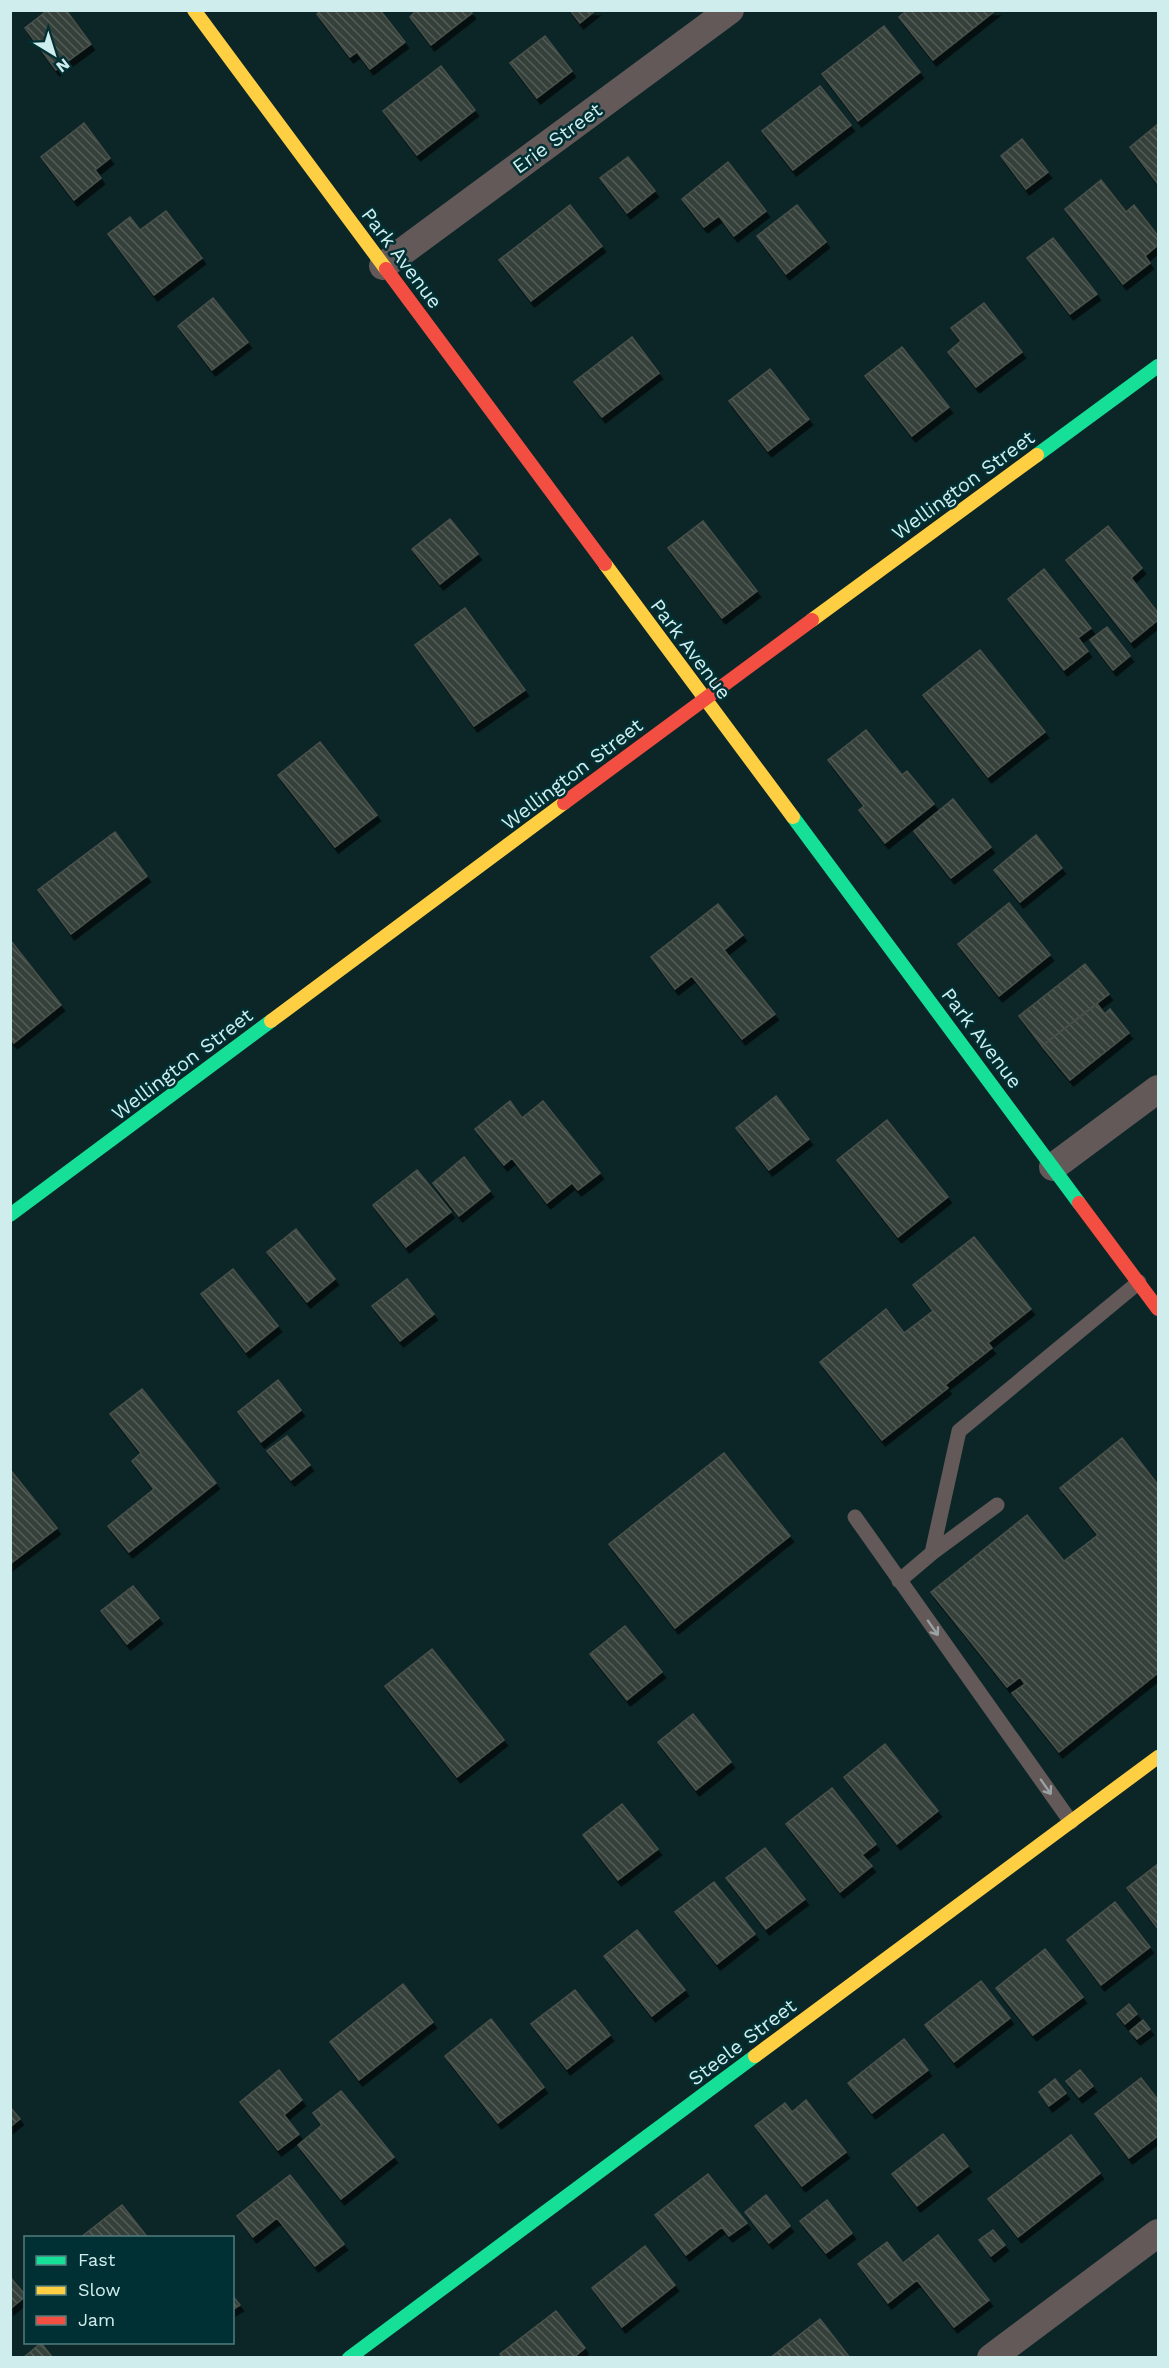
<svg xmlns="http://www.w3.org/2000/svg" width="1169" height="2368" viewBox="0 0 1169 2368" font-family="'Work Sans',sans-serif">
<style>
.building{fill:url(#building-back-hatch);stroke:#49504a;stroke-width:1.5;filter:url(#shadow)}
.lines{fill:none;stroke-linecap:round;stroke-linejoin:round}
.lane{stroke:#645959;stroke-width:15}
.street{stroke:#645959;stroke-width:28}
.fast{stroke:#16e098;stroke-width:14}
.slow{stroke:#ffcf43;stroke-width:14}
.jam{stroke:#f24e42;stroke-width:14}
.oneway{stroke:#9aa3a4}
.labels{text-anchor:middle;dominant-baseline:central;stroke-width:5;stroke-linejoin:round;paint-order:stroke}
.street-label{font-size:20px;fill:#d0edee;stroke:#003033}
</style>
<defs>
<pattern id="building-back-hatch" width="6" height="6" patternUnits="userSpaceOnUse" patternTransform="scale(1.5)"><rect width="6" height="6" fill="#36413b"/><path d="M-1 5l2 2M0 0l6 6M5-1l2 2" fill="none" stroke="#525d58"/></pattern>
<filter id="shadow"><feDropShadow dx="3.5" dy="6" stdDeviation="0" flood-color="#0009"/></filter>
</defs>
<rect width="100%" height="100%" fill="#0c2627"/>
<path class="building" d="M 48,10 L 66,10 L 91,44 L 56,70 L 25,28 Z
M 321,10 L 380,10 L 405,42 L 370,69 L 357,52 L 350,57 L 317,14 Z
M 417,10 L 470,10 L 472,13 L 431,45 L 410,17 Z
M 570,10 L 596,10 L 580,23 Z
M 907,10 L 996,10 L 933,60 L 899,17 Z
M 884,26 L 920,72 L 858,121 L 822,74 Z
M 545,36 L 572,71 L 537,98 L 510,63 Z
M 441,66 L 475,110 L 417,155 L 383,111 Z
M 820,86 L 851,125 L 793,170 L 762,131 Z
M 84,123 L 110,158 L 95,170 L 101,178 L 74,200 L 41,157 Z
M 1158,124 L 1158,184 L 1130,147 Z
M 1022,139 L 1048,172 L 1026,189 L 1001,156 Z
M 628,157 L 655,191 L 627,213 L 600,178 Z
M 728,162 L 766,211 L 734,236 L 719,216 L 704,227 L 682,199 Z
M 1101,180 L 1126,212 L 1134,205 L 1158,236 L 1158,245 L 1145,256 L 1150,263 L 1123,284 L 1065,209 Z
M 570,205 L 602,246 L 531,301 L 499,260 Z
M 797,205 L 826,242 L 786,274 L 757,236 Z
M 166,211 L 202,258 L 154,295 L 108,234 L 130,217 L 140,230 Z
M 1053,238 L 1097,294 L 1070,314 L 1027,258 Z
M 213,298 L 248,342 L 212,370 L 178,326 Z
M 984,303 L 1022,352 L 976,387 L 948,352 L 961,341 L 951,328 Z
M 632,337 L 659,373 L 602,417 L 574,382 Z
M 902,347 L 949,407 L 912,436 L 865,376 Z
M 770,369 L 809,419 L 768,451 L 729,401 Z
M 450,519 L 478,554 L 440,584 L 412,549 Z
M 703,521 L 757,591 L 722,618 L 668,548 Z
M 1108,526 L 1142,568 L 1131,578 L 1158,613 L 1158,620 L 1131,642 L 1066,560 Z
M 1044,569 L 1091,628 L 1078,638 L 1088,651 L 1064,670 L 1008,599 Z
M 465,608 L 525,690 L 474,726 L 415,645 Z
M 1107,627 L 1130,656 L 1113,670 L 1090,640 Z
M 980,650 L 1045,732 L 988,777 L 923,695 Z
M 866,730 L 902,775 L 907,771 L 934,804 L 885,843 L 859,810 L 864,806 L 828,760 Z
M 320,742 L 377,815 L 335,847 L 278,775 Z
M 953,799 L 991,847 L 951,878 L 914,831 Z
M 115,832 L 147,876 L 71,934 L 38,890 Z
M 1036,835 L 1062,868 L 1020,902 L 994,870 Z
M 1009,903 L 1050,955 L 999,996 L 958,944 Z
M 718,904 L 743,935 L 724,950 L 775,1014 L 742,1039 L 692,976 L 675,989 L 651,957 Z
M 11,941 L 61,1005 L 14,1043 L 10,1039 Z
M 1085,964 L 1109,994 L 1042,1046 L 1019,1016 Z
M 1097,1004 L 1105,1014 L 1110,1009 L 1129,1033 L 1070,1080 L 1042,1046 Z
M 776,1096 L 809,1139 L 769,1170 L 736,1128 Z
M 510,1101 L 522,1118 L 543,1101 L 600,1173 L 578,1190 L 572,1183 L 547,1203 L 512,1158 L 504,1165 L 475,1129 Z
M 887,1120 L 948,1197 L 898,1237 L 837,1160 Z
M 464,1157 L 490,1191 L 459,1216 L 433,1183 Z
M 417,1170 L 451,1212 L 406,1247 L 373,1205 Z
M 296,1229 L 335,1279 L 307,1302 L 267,1252 Z
M 974,1237 L 1031,1309 L 988,1343 L 992,1348 L 945,1385 L 948,1388 L 882,1440 L 820,1362 L 886,1309 L 904,1333 L 933,1311 L 913,1285 Z
M 233,1269 L 278,1326 L 246,1352 L 201,1294 Z
M 407,1279 L 434,1314 L 400,1341 L 372,1306 Z
M 278,1380 L 301,1410 L 261,1442 L 238,1412 Z
M 142,1389 L 216,1483 L 129,1552 L 108,1526 L 154,1489 L 132,1461 L 141,1453 L 110,1414 Z
M 287,1436 L 310,1465 L 291,1480 L 267,1451 Z
M 1122,1438 L 1158,1485 L 1158,1673 L 1059,1752 L 1012,1693 L 1025,1684 L 1020,1677 L 1007,1687 L 931,1592 L 1027,1515 L 1064,1561 L 1098,1535 L 1060,1488 Z
M 724,1453 L 790,1536 L 675,1628 L 609,1544 Z
M 12,1472 L 57,1528 L 10,1564 L 10,1473 Z
M 133,1586 L 159,1618 L 127,1644 L 101,1611 Z
M 625,1626 L 662,1672 L 627,1700 L 590,1654 Z
M 432,1649 L 504,1740 L 457,1777 L 385,1686 Z
M 693,1714 L 731,1762 L 696,1790 L 658,1742 Z
M 885,1744 L 938,1811 L 897,1844 L 844,1777 Z
M 832,1788 L 876,1844 L 862,1855 L 872,1866 L 840,1892 L 786,1824 Z
M 622,1804 L 658,1849 L 618,1880 L 583,1835 Z
M 765,1848 L 805,1899 L 766,1929 L 726,1878 Z
M 1158,1864 L 1158,1929 L 1127,1888 Z
M 714,1882 L 755,1934 L 717,1964 L 675,1912 Z
M 1115,1902 L 1150,1947 L 1101,1985 L 1067,1940 Z
M 637,1930 L 685,1990 L 652,2016 L 604,1956 Z
M 1045,1949 L 1083,1997 L 1033,2035 L 996,1988 Z
M 981,1981 L 1010,2018 L 954,2062 L 925,2025 Z
M 403,1984 L 433,2022 L 359,2080 L 330,2042 Z
M 575,1990 L 610,2035 L 567,2069 L 531,2024 Z
M 1129,2004 L 1137,2014 L 1125,2024 L 1117,2014 Z
M 491,2019 L 544,2087 L 498,2123 L 445,2056 Z
M 1143,2020 L 1150,2029 L 1137,2039 L 1130,2031 Z
M 904,2039 L 928,2070 L 872,2113 L 848,2083 Z
M 279,2070 L 302,2100 L 284,2115 L 299,2134 L 278,2150 L 240,2102 Z
M 1080,2070 L 1093,2086 L 1079,2097 L 1066,2081 Z
M 1141,2078 L 1158,2100 L 1158,2136 L 1129,2158 L 1095,2114 Z
M 1055,2079 L 1066,2093 L 1049,2106 L 1039,2092 Z
M 341,2091 L 394,2157 L 341,2199 L 298,2145 L 322,2125 L 313,2113 Z
M 806,2100 L 846,2152 L 802,2186 L 755,2126 L 785,2103 L 792,2112 Z
M 10,2107 L 20,2119 L 10,2127 Z
M 943,2134 L 968,2166 L 917,2206 L 892,2174 Z
M 1071,2135 L 1100,2173 L 1018,2237 L 988,2199 Z
M 708,2174 L 747,2223 L 729,2236 L 722,2227 L 686,2255 L 655,2215 Z
M 290,2175 L 344,2244 L 315,2266 L 277,2218 L 253,2237 L 237,2216 Z
M 766,2195 L 790,2226 L 769,2243 L 745,2212 Z
M 827,2200 L 852,2233 L 826,2253 L 800,2221 Z
M 122,2205 L 148,2238 L 81,2238 L 81,2237 Z
M 993,2230 L 1005,2245 L 991,2256 L 979,2240 Z
M 938,2235 L 989,2300 L 954,2327 L 917,2280 L 888,2303 L 858,2264 L 887,2242 L 903,2263 Z
M 645,2246 L 675,2285 L 622,2327 L 592,2288 Z
M 10,2277 L 26,2296 L 10,2309 Z
M 232,2295 L 240,2305 L 232,2310 Z
M 556,2311 L 585,2348 L 573,2358 L 503,2358 L 500,2354 Z
M 820,2319 L 850,2358 L 770,2358 Z
M 41,2343 L 53,2358 L 23,2358 Z"/>
<g class="lines">
<path class="lane" d="M 855,1517 L 1071,1822
M 932,1553 L 997,1505
M 899,1581 L 932,1553 L 959,1431 L 1139,1282"/>
<path class="street" d="M 383,266 L 730,10
M 1053,1167 L 1158,1089
M 991,2358 L 1158,2233"/>
<path class="fast" d="M 1037,455 L 1158,366
M 793,817 L 1079,1203
M 10,1215 L 271,1021
M 349,2358 L 755,2056"/>
<path class="slow" d="M 194,10 L 386,269
M 605,564 L 793,817
M 812,620 L 1037,455
M 271,1021 L 564,803
M 755,2056 L 1158,1757"/>
<path class="jam" d="M 386,269 L 605,564
M 564,803 L 812,620
M 1079,1203 L 1158,1309"/>
</g>
<defs><path id="oneway-shaft" d="M-6 0H5M1.5-3L5.5 0L1.5 3" fill="none" stroke-width="1.6" stroke-linecap="round" stroke-linejoin="round" transform="scale(1.5)"/></defs>
<g class="oneway">
<use href="#oneway-shaft" transform="translate(933 1628) rotate(55)"/>
<use href="#oneway-shaft" transform="translate(1046 1787) rotate(55)"/>
</g>
<g class="labels">
<g class="street-label">
<text transform="translate(557 138) rotate(-36)">Erie Street</text>
<text transform="translate(402 258) rotate(53)">Park Avenue</text>
<text transform="translate(963 485) rotate(-36)">Wellington Street</text>
<text transform="translate(691 649) rotate(53)">Park Avenue</text>
<text transform="translate(572 774) rotate(-37)">Wellington Street</text>
<text transform="translate(982 1038) rotate(53)">Park Avenue</text>
<text transform="translate(182 1064) rotate(-37)">Wellington Street</text>
<text transform="translate(742 2042) rotate(-37)">Steele Street</text>
</g>
</g>
<rect width="1169" height="2368" fill="none" stroke="#d0edee" stroke-width="24"/>
<rect x="24" y="2236" width="210" height="108" fill="#003033" stroke="#537c7e" stroke-width="1.5"/>
<rect x="36" y="2256" width="30" height="9" fill="#16e098" stroke="#537c7e" stroke-width="1.5"/>
<text x="78" y="2266" font-size="18" fill="#d0edee">Fast</text>
<rect x="36" y="2286" width="30" height="9" fill="#ffcf43" stroke="#537c7e" stroke-width="1.5"/>
<text x="78" y="2296" font-size="18" fill="#d0edee">Slow</text>
<rect x="36" y="2316" width="30" height="9" fill="#f24e42" stroke="#537c7e" stroke-width="1.5"/>
<text x="78" y="2326" font-size="18" fill="#d0edee">Jam</text>
<g transform="translate(54 54) rotate(142)" stroke="#003033" stroke-width="4.5" paint-order="stroke">
<path d="M0-4.5L10 22L0 15L-10 22Z" fill="#d0edee"/>
<text y="-9" font-size="16" font-weight="bold" text-anchor="middle" fill="#d0edee">N</text>
</g>
</svg>
